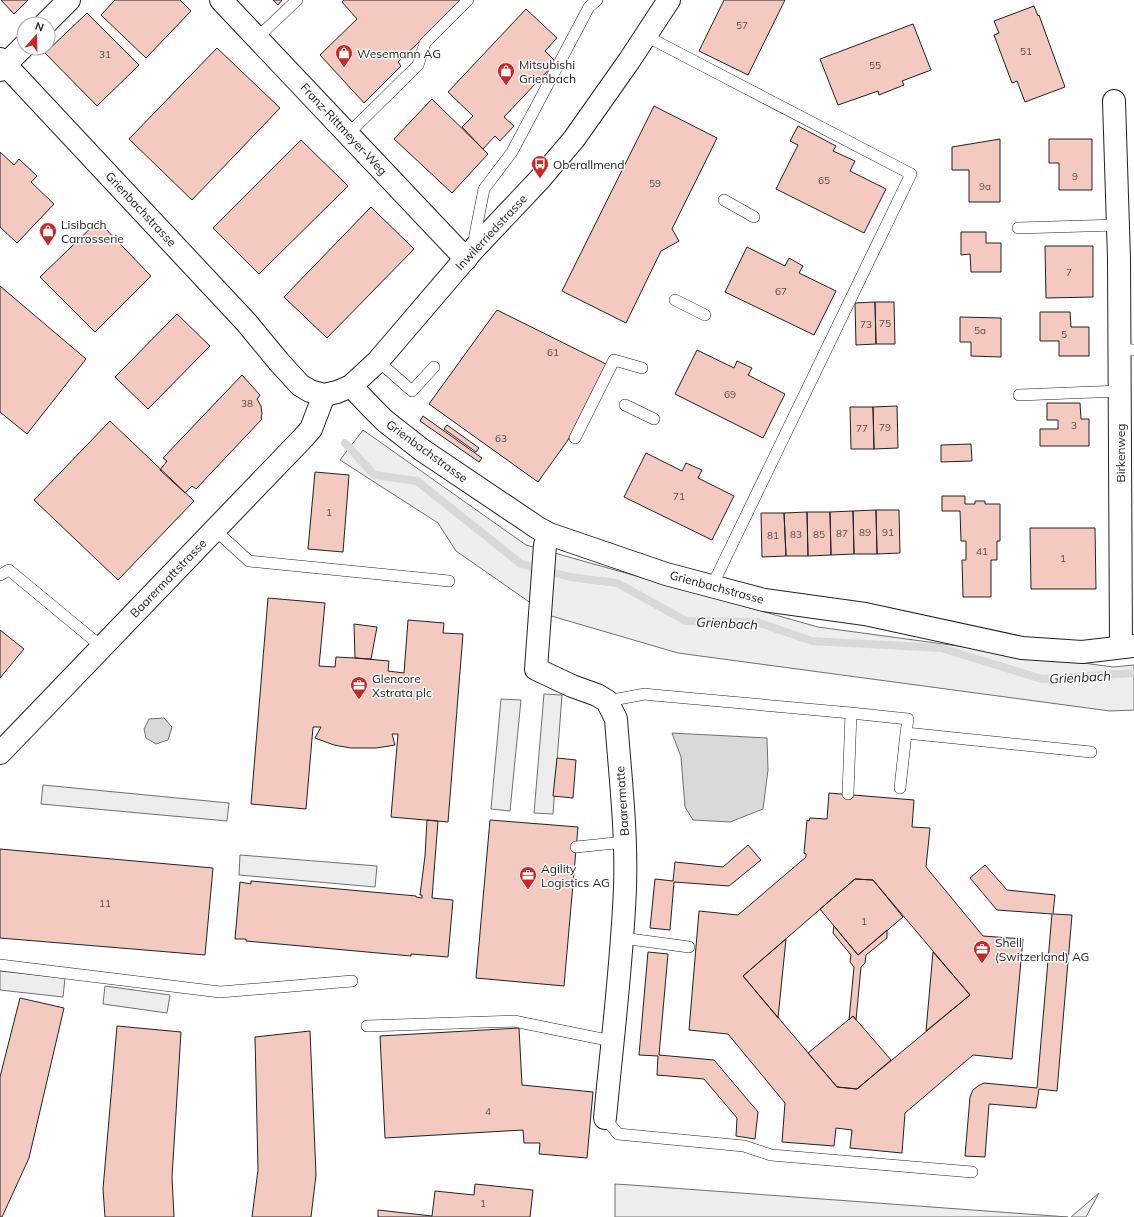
<svg xmlns="http://www.w3.org/2000/svg" width="1134" height="1217" viewBox="0 0 1134 1217" font-family="Mulish,sans-serif">
<style>
.green{fill:#eee;stroke:#6f6f6f}
.parking{fill:#ededed;stroke:#6f6f6f}
.water{fill:#d9d9d9;stroke:#6f6f6f}
.lines{fill:none;stroke-linecap:round;stroke-linejoin:round}
.stream{stroke:#d9d9d9;stroke-width:8}
.building{fill:#f3c9c0;stroke:#222;fill-rule:evenodd}
.lane-casing{stroke:#222;stroke-width:12}
.street-casing{stroke:#222;stroke-width:24}
.secondary-casing{stroke:#222;stroke-width:24}
.lane{stroke:#fff;stroke-width:11}
.street{stroke:#fff;stroke-width:22}
.secondary{stroke:#fff;stroke-width:22}
.labels{text-anchor:middle;dominant-baseline:central;stroke-width:3;stroke-linejoin:round;paint-order:stroke}
.number-label{font-size:10px;fill:#564c4a}
.poi-label{font-size:12px;fill:#222;stroke:#fff;text-anchor:start}
.street-label{font-size:12px;fill:#222;stroke:#fff}
.water-label{font-size:13px;font-style:italic;fill:#222;stroke:#fff}
</style>
<rect width="100%" height="100%" fill="#fff"/>
<path class="green" d="M 363,430 L 526,545 L 818,627 L 1113,667 L 1134,665 L 1134,710 L 1110,711 L 678,653 L 548,615 L 456,551 L 438,523 L 340,460 Z
M 615,1184 L 631,1185 L 1068,1217 L 615,1217 Z
M 1099,1193 L 1086,1217 L 1071,1217 Z"/>
<path class="parking" d="M 544,694 L 562,695 L 553,814 L 534,813 Z
M 501,699 L 521,700 L 510,811 L 491,809 Z
M 43,785 L 229,803 L 227,821 L 41,804 Z
M 240,855 L 377,866 L 375,887 L 239,875 Z
M 0,971 L 65,978 L 63,997 L 0,990 Z
M 105,986 L 170,995 L 167,1013 L 103,1004 Z"/>
<path class="water" d="M 164,718 L 172,727 L 168,740 L 156,744 L 146,738 L 144,729 L 149,719 Z
M 672,733 L 767,738 L 768,770 L 763,809 L 730,822 L 693,820 L 685,807 L 681,757 Z"/>
<g class="lines">
<path class="stream" d="M 345,443 L 374,475 L 417,481 L 521,564 L 570,577 L 617,583 L 686,621 L 757,622 L 812,641 L 941,648 L 1042,679 L 1134,673"/>
</g>
<path class="building" d="M 1,0 L 28,0 L 14,14 Z
M 115,0 L 180,0 L 191,11 L 146,58 L 101,15 Z
M 273,0 L 282,0 L 278,5 Z
M 344,0 L 463,0 L 398,62 L 401,66 L 364,103 L 320,55 L 357,19 L 342,2 Z
M 724,0 L 785,0 L 748,75 L 699,51 Z
M 1034,6 L 1038,16 L 1039,15 L 1065,87 L 1025,102 L 1017,81 L 1012,83 L 994,35 L 999,33 L 994,21 Z
M 526,9 L 557,38 L 545,51 L 556,62 L 504,117 L 514,126 L 500,141 L 495,136 L 483,149 L 462,127 L 473,116 L 448,92 Z
M 87,13 L 139,65 L 97,106 L 45,53 Z
M 913,24 L 931,70 L 902,81 L 904,85 L 879,95 L 878,91 L 838,105 L 820,59 Z
M 217,48 L 280,108 L 192,200 L 129,139 Z
M 432,99 L 488,154 L 452,193 L 394,139 Z
M 654,106 L 717,138 L 672,229 L 679,241 L 661,251 L 626,323 L 562,291 Z
M 798,126 L 836,146 L 833,151 L 855,161 L 850,171 L 886,189 L 864,233 L 776,189 L 798,145 L 790,141 Z
M 1000,139 L 1000,202 L 969,202 L 969,170 L 952,170 L 952,147 Z
M 1049,139 L 1092,139 L 1092,190 L 1059,190 L 1059,163 L 1049,163 Z
M 301,140 L 348,186 L 259,274 L 213,228 Z
M 0,152 L 14,165 L 19,159 L 37,176 L 31,182 L 54,204 L 17,243 L 0,227 Z
M 371,207 L 414,249 L 327,338 L 284,297 Z
M 98,221 L 151,276 L 95,332 L 40,277 Z
M 961,232 L 986,232 L 986,243 L 1001,243 L 1001,272 L 971,272 L 970,254 L 961,255 Z
M 1045,246 L 1093,246 L 1093,297 L 1046,298 Z
M 747,247 L 785,266 L 789,258 L 803,266 L 799,273 L 836,291 L 814,335 L 725,292 Z
M 0,286 L 86,359 L 27,434 L 0,412 Z
M 875,302 L 894,302 L 895,344 L 876,344 Z
M 875,302 L 876,344 L 856,345 L 855,303 Z
M 497,310 L 606,364 L 568,440 L 538,482 L 429,404 Z
M 1040,312 L 1070,312 L 1071,327 L 1089,327 L 1089,356 L 1059,356 L 1059,341 L 1040,341 Z
M 177,314 L 210,346 L 148,409 L 115,377 Z
M 960,317 L 1001,318 L 1001,357 L 971,356 L 971,342 L 960,342 Z
M 697,350 L 734,368 L 737,361 L 752,368 L 748,375 L 785,394 L 763,438 L 675,394 Z
M 242,375 L 260,395 L 257,399 L 261,406 L 262,414 L 261,418 L 262,419 L 196,489 L 192,486 L 185,493 L 160,470 L 167,461 L 163,458 Z
M 1047,403 L 1080,403 L 1081,419 L 1089,419 L 1089,446 L 1040,446 L 1040,429 L 1058,429 L 1058,420 L 1047,420 Z
M 897,406 L 898,448 L 874,449 L 873,407 Z
M 850,407 L 873,407 L 874,449 L 851,449 Z
M 423,416 L 482,458 L 479,462 L 420,421 Z
M 110,421 L 194,501 L 118,580 L 34,500 Z
M 447,425 L 479,448 L 476,452 L 444,429 Z
M 971,444 L 972,461 L 941,462 L 941,445 Z
M 646,453 L 682,471 L 686,463 L 702,470 L 698,478 L 734,496 L 712,540 L 624,497 Z
M 315,472 L 349,475 L 343,552 L 308,549 Z
M 942,496 L 965,496 L 965,504 L 975,504 L 975,501 L 985,501 L 985,504 L 1000,504 L 1000,541 L 997,541 L 997,560 L 991,560 L 991,597 L 963,597 L 962,560 L 966,560 L 966,541 L 961,541 L 960,511 L 942,511 Z
M 876,510 L 899,510 L 900,553 L 877,554 Z
M 876,510 L 877,554 L 854,554 L 853,511 Z
M 853,511 L 854,554 L 831,555 L 830,512 Z
M 807,512 L 830,512 L 831,555 L 808,556 Z
M 807,512 L 808,556 L 786,556 L 784,513 Z
M 761,513 L 784,513 L 786,556 L 762,557 Z
M 1030,528 L 1095,528 L 1096,589 L 1031,589 Z
M 268,598 L 325,603 L 319,666 L 335,667 L 336,657 L 355,658 L 389,661 L 388,671 L 404,673 L 408,620 L 444,623 L 443,633 L 463,634 L 448,822 L 391,817 L 398,734 L 392,734 L 395,745 L 376,748 L 351,748 L 334,745 L 315,738 L 321,727 L 313,727 L 306,809 L 251,804 Z
M 354,624 L 377,627 L 371,659 L 355,658 Z
M 0,630 L 24,649 L 0,678 Z
M 557,758 L 576,760 L 573,798 L 553,796 Z
M 829,793 L 914,800 L 912,827 L 930,828 L 926,867 L 983,936 L 1023,939 L 1012,1059 L 973,1055 L 905,1113 L 902,1153 L 850,1148 L 852,1130 L 836,1128 L 834,1146 L 782,1142 L 785,1103 L 728,1034 L 689,1030 L 699,911 L 738,915 L 806,857 L 806,854 L 804,853 L 807,820 L 809,821 L 810,818 L 827,819 ZM 855,879 L 873,880 L 970,995 L 857,1089 L 837,1087 L 743,976 Z
M 427,820 L 438,821 L 432,898 L 453,900 L 448,957 L 411,954 L 411,956 L 246,941 L 246,939 L 235,939 L 240,882 L 251,884 L 251,881 L 416,896 L 416,897 L 422,898 L 422,895 L 420,895 L 425,856 Z
M 490,820 L 578,827 L 564,986 L 476,978 Z
M 748,845 L 761,860 L 729,886 L 674,882 L 670,930 L 650,928 L 655,879 L 673,881 L 675,862 L 723,867 Z
M 0,849 L 213,868 L 205,955 L 0,938 Z
M 985,865 L 1007,890 L 1055,895 L 1053,914 L 1072,915 L 1057,1091 L 1039,1089 L 1036,1108 L 989,1104 L 985,1157 L 965,1156 L 970,1097 L 973,1090 L 978,1086 L 984,1083 L 1037,1088 L 1052,914 L 997,910 L 970,878 Z
M 855,879 L 873,880 L 903,917 L 858,955 L 820,909 Z
M 834,926 L 858,955 L 887,930 L 887,938 L 866,955 L 865,963 L 861,967 L 856,1020 L 853,1016 L 849,1020 L 854,967 L 850,962 L 851,955 L 833,933 Z
M 786,939 L 778,1018 L 743,976 Z
M 648,952 L 668,954 L 659,1055 L 714,1060 L 758,1112 L 755,1139 L 736,1136 L 737,1118 L 704,1079 L 657,1075 L 658,1056 L 639,1055 Z
M 933,952 L 970,995 L 926,1031 Z
M 20,998 L 64,1008 L 29,1158 L 2,1217 L 0,1217 L 0,1077 Z
M 853,1016 L 891,1060 L 857,1089 L 837,1087 L 808,1053 Z
M 117,1026 L 181,1032 L 172,1177 L 174,1217 L 105,1217 L 103,1189 Z
M 519,1028 L 522,1085 L 593,1092 L 587,1158 L 539,1154 L 540,1143 L 524,1143 L 523,1130 L 385,1138 L 380,1036 Z
M 310,1031 L 316,1175 L 311,1217 L 252,1217 L 258,1170 L 255,1037 Z
M 475,1184 L 533,1190 L 530,1217 L 378,1217 L 378,1210 L 432,1216 L 435,1191 L 474,1195 Z"/>
<g class="lines">
<defs>
<path id="lane" d="M 646,36 L 911,174 L 712,586
M 257,38 L 297,0
M 348,134 L 418,65 L 425,43 L 468,0
M 724,200 L 754,217
M 1018,228 L 1118,225
M 473,245 L 484,189 L 512,152 L 589,7 L 597,0
M 675,300 L 705,315
M 1119,349 L 1134,350
M 378,361 L 412,391 L 434,367
M 1019,395 L 1120,391
M 625,405 L 654,419
M 575,438 L 614,360 L 642,368
M 215,530 L 249,561 L 449,581
M 0,575 L 9,570 L 102,647
M 607,701 L 645,694 L 653,695 L 851,713 L 848,794
M 851,713 L 908,719 L 906,733 L 1091,752
M 900,788 L 906,733
M 576,847 L 625,842
M 622,938 L 689,947
M 0,965 L 220,992 L 352,981
M 367,1026 L 514,1021 L 612,1041
M 605,1118 L 618,1134 L 744,1146 L 771,1155 L 972,1172"/>
<path id="street" d="M 221,0 L 466,259
M 45,24 L 69,0
M 0,70 L 24,46
M 1114,101 L 1119,259 L 1121,647
M 351,386 L 371,407 L 385,421 L 422,450 L 538,528 L 549,534 L 666,574 L 764,600 L 865,614 L 1022,648 L 1082,652 L 1134,646
M 549,534 L 545,545 L 536,669 L 572,686 L 597,695 L 607,701 L 616,719 C 620,775 627,832 625,888 C 622,965 612,1042 605,1118
M 0,753 L 303,438 L 311,429 L 324,395"/>
<path id="secondary" d="M 0,59 L 246,322 L 279,362 L 300,385 L 310,391 L 324,395 L 337,392 L 351,386 L 378,361 L 472,251 L 540,179 L 574,139 L 629,61 L 669,0"/>
</defs>
<use href="#lane" class="lane-casing"/>
<use href="#street" class="street-casing"/>
<use href="#secondary" class="secondary-casing"/>
<use href="#lane" class="lane"/>
<use href="#street" class="street"/>
<use href="#secondary" class="secondary"/>
</g>
<defs>
<symbol id="shop-pin" viewBox="-11 -11 22 30"><path d="M0 17L-7.5 6A9.5 9.5 0 1 1 7.5 6Z" fill="#c62828" stroke="#fff"/><path d="M-5-2.5h2.3a2.7 3.5 0 0 1 5.4 0H5L5.5 6h-11ZM-1.5-2.5h3a1.5 2.3 0 0 0-3 0Z" fill="#fff"/></symbol>
<symbol id="bus-pin" viewBox="-11 -11 22 30"><path d="M0 17L-7.5 6A9.5 9.5 0 1 1 7.5 6Z" fill="#c62828" stroke="#fff"/><path d="M-5-6H5V4H4V6H2V4H-2V6H-4V4H-5ZM-3.5-4V0h7V-4ZM-3.5 1.2v1.5H-2V1.2ZM2 1.2v1.5H3.5V1.2Z" fill="#fff"/></symbol>
<symbol id="office-pin" viewBox="-11 -11 22 30"><path d="M0 17L-7.5 6A9.5 9.5 0 1 1 7.5 6Z" fill="#c62828" stroke="#fff"/><path d="M-6-3h4V-5.5h4V-3h4V5H-6ZM-1-4.5V-3h2v-1.5ZM-6 0V1H6V0Z" fill="#fff"/></symbol>
</defs>
<g fill-rule="evenodd">
<use href="#shop-pin" x="334" y="43" width="20" height="27"/>
<use href="#shop-pin" x="496" y="61" width="20" height="27"/>
<use href="#bus-pin" x="530" y="154" width="20" height="27"/>
<use href="#shop-pin" x="38" y="221" width="20" height="27"/>
<use href="#office-pin" x="349" y="675" width="20" height="27"/>
<use href="#office-pin" x="518" y="865" width="20" height="27"/>
<use href="#office-pin" x="972" y="939" width="20" height="27"/>
</g>
<g class="labels">
<g class="number-label">
<text x="742" y="25">57</text>
<text x="1026" y="51">51</text>
<text x="105" y="54">31</text>
<text x="875" y="65">55</text>
<text x="1075" y="176">9</text>
<text x="824" y="180">65</text>
<text x="655" y="183">59</text>
<text x="985" y="186">9a</text>
<text x="1069" y="272">7</text>
<text x="781" y="291">67</text>
<text x="885" y="323">75</text>
<text x="866" y="324">73</text>
<text x="980" y="330">5a</text>
<text x="1064" y="334">5</text>
<text x="553" y="352">61</text>
<text x="730" y="394">69</text>
<text x="247" y="403">38</text>
<text x="1074" y="425">3</text>
<text x="885" y="427">79</text>
<text x="862" y="428">77</text>
<text x="501" y="438">63</text>
<text x="679" y="496">71</text>
<text x="329" y="512">1</text>
<text x="865" y="532">89</text>
<text x="888" y="532">91</text>
<text x="842" y="533">87</text>
<text x="796" y="534">83</text>
<text x="819" y="534">85</text>
<text x="773" y="535">81</text>
<text x="982" y="551">41</text>
<text x="1063" y="558">1</text>
<text x="105" y="903">11</text>
<text x="864" y="921">1</text>
<text x="488" y="1111">4</text>
<text x="483" y="1203">1</text>
</g>
<g class="poi-label">
<text x="357" y="53">Wesemann AG</text>
<text x="519" y="64">Mitsubishi<tspan x="519" dy="14">Grienbach</tspan></text>
<text x="553" y="164">Oberallmend</text>
<text x="61" y="224">Lisibach<tspan x="61" dy="14">Carrosserie</tspan></text>
<text x="372" y="678">Glencore<tspan x="372" dy="14">Xstrata plc</tspan></text>
<text x="541" y="868">Agility<tspan x="541" dy="14">Logistics AG</tspan></text>
<text x="995" y="942">Shell<tspan x="995" dy="14">(Switzerland) AG</tspan></text>
</g>
<g class="street-label">
<text transform="translate(344 129) rotate(47)">Franz-Rittmeyer-Weg</text>
<text transform="translate(141 209) rotate(47)">Grienbachstrasse</text>
<text transform="translate(491 232) rotate(-47)">Inwilerriedstrasse</text>
<text transform="translate(427 451) rotate(36)">Grienbachstrasse</text>
<text transform="translate(1120 453) rotate(-90)">Birkenweg</text>
<text transform="translate(168 578) rotate(-46)">Baarermattstrasse</text>
<text transform="translate(717 587) rotate(15)">Grienbachstrasse</text>
<text transform="translate(622 801) rotate(-94)">Baarermatte</text>
</g>
<g class="water-label">
<text transform="translate(727 623) rotate(3)">Grienbach</text>
<text transform="translate(1080 677) rotate(-3)">Grienbach</text>
</g>
</g>
<g transform="translate(36 36) rotate(20)"><circle r="19" fill="#ffffff" stroke="#a7a7a7"/>
<path d="M0-3L7 15L0 10L-7 15Z" fill="#c62828"/>
<text y="-6" font-size="11" font-weight="bold" text-anchor="middle" fill="#222222">N</text>
</g>
</svg>
